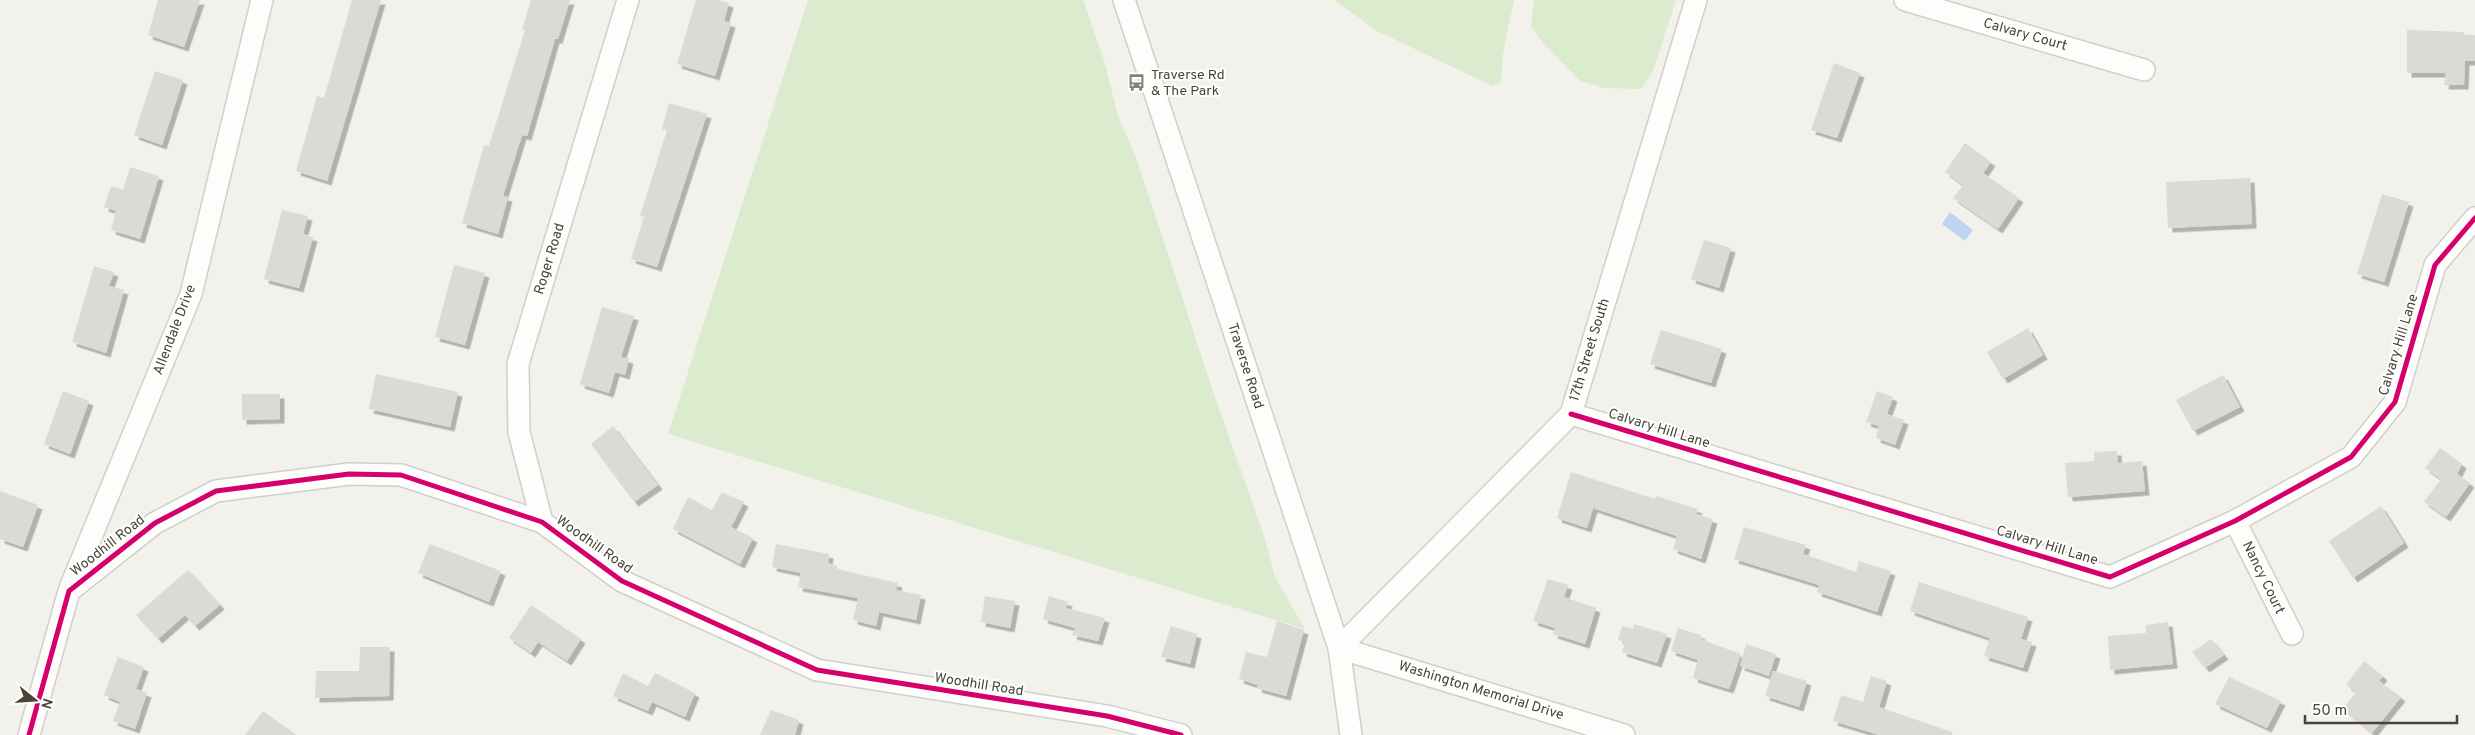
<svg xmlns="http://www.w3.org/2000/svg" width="2475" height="735" viewBox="0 0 2475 735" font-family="Overpass,sans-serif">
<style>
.green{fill:#dbecce}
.water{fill:#bfd4ee}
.building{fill:#dcdad5;filter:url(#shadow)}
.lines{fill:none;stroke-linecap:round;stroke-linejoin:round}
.minor-casing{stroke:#d0cfca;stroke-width:24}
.minor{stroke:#fdfdfc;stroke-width:21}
.cycleway-casing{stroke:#fff;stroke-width:8}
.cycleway{stroke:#d6006c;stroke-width:5}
.labels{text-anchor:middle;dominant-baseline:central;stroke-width:4;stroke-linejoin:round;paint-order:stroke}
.street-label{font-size:14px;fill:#484538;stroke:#fff}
.poi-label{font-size:14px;fill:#484538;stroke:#fff;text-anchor:start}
</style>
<defs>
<filter id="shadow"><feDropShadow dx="4.5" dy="4.5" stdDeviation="0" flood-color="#0004"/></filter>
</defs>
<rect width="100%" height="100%" fill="#f2f1ec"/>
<path class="green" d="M 808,0 L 1083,0 L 1104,60 L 1118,116 L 1137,160 L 1215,397 L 1264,536 L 1275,577 L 1305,629 L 668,434 Z
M 1334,0 L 1514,0 L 1503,54 L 1501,83 L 1492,86 L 1377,31 Z
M 1534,0 L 1676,0 L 1653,71 L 1641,89 L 1604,88 L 1580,81 L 1543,43 L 1531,26 Z"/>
<path class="water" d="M 1950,212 L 1973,230 L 1965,241 L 1942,224 Z"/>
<path class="building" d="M 158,0 L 200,0 L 184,47 L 148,35 Z
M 352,0 L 381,0 L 327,181 L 296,171 L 317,96 L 324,98 Z
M 531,0 L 570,0 L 558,39 L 555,39 L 527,136 L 522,135 L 503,196 L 508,197 L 498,234 L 462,223 L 484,145 L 489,146 L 525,30 L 522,30 Z
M 696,0 L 719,0 L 729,3 L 724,21 L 731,23 L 715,76 L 677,64 Z
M 2407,30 L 2464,32 L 2465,35 L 2475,35 L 2475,61 L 2465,61 L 2464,85 L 2444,85 L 2446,73 L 2407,73 Z
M 1834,63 L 1860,73 L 1837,138 L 1811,130 Z
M 155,71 L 183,80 L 162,145 L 134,135 Z
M 669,103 L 707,114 L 657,267 L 631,259 L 644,217 L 640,216 L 667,130 L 662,129 Z
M 1965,143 L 1991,162 L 1983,173 L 2019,198 L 1998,229 L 1953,198 L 1963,185 L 1945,172 Z
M 130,167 L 159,176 L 140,239 L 111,230 L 116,211 L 104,207 L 111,186 L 123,190 Z
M 2250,178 L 2252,224 L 2168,228 L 2166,182 Z
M 2382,194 L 2409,202 L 2384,282 L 2357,274 Z
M 282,210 L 308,216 L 303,234 L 313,237 L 299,288 L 264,279 Z
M 1704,240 L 1731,248 L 1719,288 L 1691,279 Z
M 454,265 L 485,273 L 465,345 L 435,337 Z
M 94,266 L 114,272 L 109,286 L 124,290 L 106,353 L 72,342 Z
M 602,307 L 634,316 L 621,357 L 629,359 L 625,375 L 615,372 L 609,393 L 580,384 Z
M 2028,328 L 2043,355 L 2003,379 L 1987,352 Z
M 1661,330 L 1722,349 L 1711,383 L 1650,364 Z
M 376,374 L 458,392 L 450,427 L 369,409 Z
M 2223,375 L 2240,407 L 2193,431 L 2176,400 Z
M 63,391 L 89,401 L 70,454 L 44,444 Z
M 1877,391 L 1893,397 L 1887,414 L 1904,420 L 1895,445 L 1876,438 L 1879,426 L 1866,422 Z
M 242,394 L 280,394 L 280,419 L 242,420 Z
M 613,426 L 658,485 L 634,502 L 591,444 Z
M 2440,448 L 2462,464 L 2457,474 L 2470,483 L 2446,517 L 2424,502 L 2441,479 L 2425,468 Z
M 2117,451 L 2118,463 L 2142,461 L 2145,491 L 2068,497 L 2065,463 L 2094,461 L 2094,452 Z
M 1571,472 L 1655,499 L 1656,496 L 1698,509 L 1696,514 L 1713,519 L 1701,559 L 1673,549 L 1677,536 L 1593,508 L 1587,528 L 1557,518 Z
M 0,491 L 38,505 L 23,547 L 0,539 Z
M 722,492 L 744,502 L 731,527 L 753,538 L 740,564 L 673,529 L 688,497 L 712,510 Z
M 2381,506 L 2404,543 L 2353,578 L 2329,541 Z
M 1744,527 L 1806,545 L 1803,554 L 1856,572 L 1859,561 L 1891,571 L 1877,612 L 1817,592 L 1819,585 L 1734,559 Z
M 430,544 L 501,571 L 489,602 L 418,573 Z
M 776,544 L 829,554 L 828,563 L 837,566 L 837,569 L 898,583 L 896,590 L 921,595 L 916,620 L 879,612 L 876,626 L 853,620 L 858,598 L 798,587 L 801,573 L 772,567 Z
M 188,570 L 220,605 L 195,626 L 185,615 L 158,639 L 136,615 Z
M 1548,579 L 1568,585 L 1564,597 L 1596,608 L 1585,644 L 1553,634 L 1555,628 L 1533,621 Z
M 1919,582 L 2028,617 L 2021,639 L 2032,642 L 2023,668 L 1984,656 L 1990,638 L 1910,611 Z
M 985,596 L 1015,601 L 1010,628 L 981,622 Z
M 1049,596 L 1068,602 L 1066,608 L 1105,618 L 1098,641 L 1072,635 L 1075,628 L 1043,619 Z
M 531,605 L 581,639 L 567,661 L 538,642 L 531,653 L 509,638 Z
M 1277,621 L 1304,630 L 1286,696 L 1257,688 L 1258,685 L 1239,679 L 1246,652 L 1267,657 Z
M 2168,622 L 2173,664 L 2110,670 L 2108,636 L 2146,633 L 2146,625 Z
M 1634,624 L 1667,634 L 1657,663 L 1622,652 L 1625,643 L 1618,639 L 1622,626 L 1633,629 Z
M 1171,626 L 1197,634 L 1190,664 L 1161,657 Z
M 1678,628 L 1701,635 L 1700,639 L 1741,654 L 1729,689 L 1693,678 L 1698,660 L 1671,651 Z
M 2211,639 L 2224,655 L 2205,668 L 2192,652 Z
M 1746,644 L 1776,654 L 1769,676 L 1740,666 Z
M 360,647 L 390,647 L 389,696 L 315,698 L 316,671 L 359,671 Z
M 118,657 L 144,667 L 136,689 L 147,693 L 135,729 L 113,721 L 120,702 L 104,695 Z
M 2364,661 L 2383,676 L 2379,681 L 2401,697 L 2372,733 L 2343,709 L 2356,692 L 2346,685 Z
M 1773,671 L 1807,681 L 1799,707 L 1765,696 Z
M 623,673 L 648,686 L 655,673 L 695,693 L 685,717 L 652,702 L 648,711 L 613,696 Z
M 1871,676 L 1887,681 L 1879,707 L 1952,732 L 1952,735 L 1879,735 L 1833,721 L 1841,695 L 1863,702 Z
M 2229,677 L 2281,701 L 2267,728 L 2215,704 Z
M 771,710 L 799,720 L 795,735 L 760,735 Z
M 263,711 L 297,735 L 245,735 Z"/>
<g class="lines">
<defs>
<path id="minor" d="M 1124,0 L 1339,648 L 1351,735
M 1905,0 L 2144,70
M 1571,414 L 2110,577 L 2235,521 L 2351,457 L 2395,402 L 2435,265 L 2475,218
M 2235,521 L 2292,634
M 542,522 L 519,432 L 518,364 L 628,0
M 70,588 L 191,294 L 262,0
M 29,735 L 69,591 L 155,523 L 216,491 L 349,474 L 401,475 L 542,522 L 622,581 L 817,670 L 1107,716 L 1181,735
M 1624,735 L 1339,648 L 1571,414 L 1696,0"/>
</defs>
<use href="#minor" class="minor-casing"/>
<use href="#minor" class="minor"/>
<defs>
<path id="cycleway" d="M 1571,414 L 2110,577 L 2235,521 L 2351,457 L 2395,402 L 2435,265 L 2475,218
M 29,735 L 69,591 L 155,523 L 216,491 L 349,474 L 401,475 L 542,522 L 622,581 L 817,670 L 1107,716 L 1181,735"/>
</defs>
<use href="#cycleway" class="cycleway-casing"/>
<use href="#cycleway" class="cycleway"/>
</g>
<defs>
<symbol id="bus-bare" viewBox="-9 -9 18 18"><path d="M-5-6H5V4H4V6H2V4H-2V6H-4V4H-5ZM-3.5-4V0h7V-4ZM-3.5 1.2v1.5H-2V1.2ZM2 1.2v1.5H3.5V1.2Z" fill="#848177" stroke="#fff" stroke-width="2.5" paint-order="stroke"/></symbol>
</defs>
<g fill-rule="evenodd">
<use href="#bus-bare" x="1124" y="70" width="25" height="25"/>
</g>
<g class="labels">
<g class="street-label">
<text transform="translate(2025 35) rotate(16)">Calvary Court</text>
<text transform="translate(550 259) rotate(-73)">Roger Road</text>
<text transform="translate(175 330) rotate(-69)">Allendale Drive</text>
<text transform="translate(2399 345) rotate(-73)">Calvary Hill Lane</text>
<text transform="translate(1590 350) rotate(-73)">17th Street South</text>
<text transform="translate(1245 366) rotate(72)">Traverse Road</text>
<text transform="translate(1659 429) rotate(17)">Calvary Hill Lane</text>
<text transform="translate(594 545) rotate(35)">Woodhill Road</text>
<text transform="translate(108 546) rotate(-38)">Woodhill Road</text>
<text transform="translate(2047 546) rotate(17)">Calvary Hill Lane</text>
<text transform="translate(2263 578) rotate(64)">Nancy Court</text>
<text transform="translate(979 685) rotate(9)">Woodhill Road</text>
<text transform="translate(1481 691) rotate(17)">Washington Memorial Drive</text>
</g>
<g class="poi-label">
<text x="1151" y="75">Traverse Rd<tspan x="1151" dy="16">&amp; The Park</tspan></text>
</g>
</g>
<g transform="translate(35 700) rotate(107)" stroke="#ffffff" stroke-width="4" paint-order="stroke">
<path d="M0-4L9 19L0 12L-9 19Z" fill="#484538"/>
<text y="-8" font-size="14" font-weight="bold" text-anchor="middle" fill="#484538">N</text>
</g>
<path d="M2305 715v8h152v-8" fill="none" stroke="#484538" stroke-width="2.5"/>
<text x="2312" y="715" font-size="15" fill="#484538" stroke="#ffffff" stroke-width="4" paint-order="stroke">50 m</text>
</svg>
